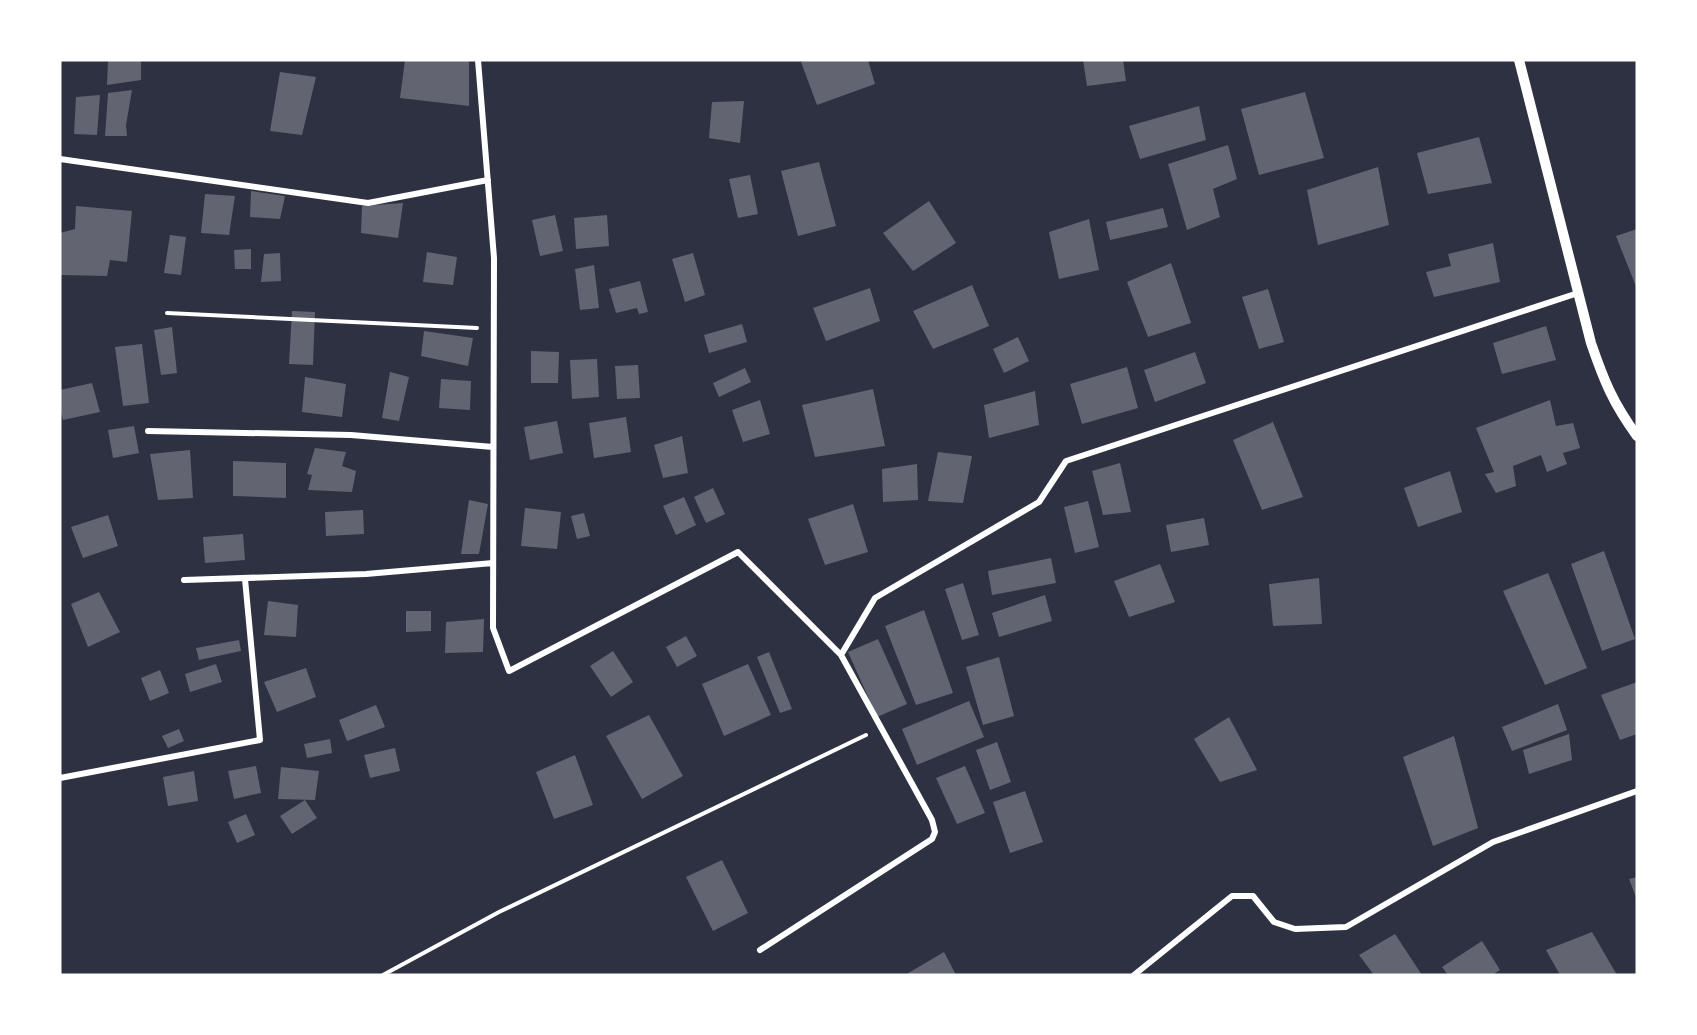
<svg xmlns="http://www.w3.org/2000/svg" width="1697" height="1035" viewBox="0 0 1697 1035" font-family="Bitter,serif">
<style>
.building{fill:#626471}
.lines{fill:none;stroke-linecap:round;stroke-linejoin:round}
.path{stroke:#fff;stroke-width:4}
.minor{stroke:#fff;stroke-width:6}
.tertiary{stroke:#fff;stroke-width:10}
</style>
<rect width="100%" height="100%" fill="#2d3142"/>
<path class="building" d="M 108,60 L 141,60 L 141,80 L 107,85 Z
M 405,60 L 469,60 L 469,106 L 400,98 Z
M 807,60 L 868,60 L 875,84 L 817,105 L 801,62 Z
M 1083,60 L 1123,60 L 1126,81 L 1087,86 Z
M 280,72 L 316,77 L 302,135 L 270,131 Z
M 132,90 L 126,125 L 127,136 L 105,136 L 108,93 Z
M 1305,92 L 1324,158 L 1259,175 L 1241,109 Z
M 100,95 L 97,135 L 74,134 L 76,97 Z
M 744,101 L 740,143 L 709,138 L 712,102 Z
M 1199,106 L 1206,140 L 1140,159 L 1129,126 Z
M 1479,137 L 1492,183 L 1428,194 L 1417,153 Z
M 1228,145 L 1237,179 L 1213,189 L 1220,217 L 1187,230 L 1168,164 Z
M 819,162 L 836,226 L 798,236 L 781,171 Z
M 1378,167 L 1389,225 L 1318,245 L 1307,190 Z
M 750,175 L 758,214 L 738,218 L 729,179 Z
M 251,191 L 285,196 L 280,219 L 250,217 Z
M 205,194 L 235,196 L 229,235 L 201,233 Z
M 929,201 L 956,243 L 913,271 L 883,233 Z
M 403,203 L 398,238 L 361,233 L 362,206 Z
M 76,206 L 132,211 L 127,262 L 110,260 L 107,276 L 60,275 L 60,233 L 75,229 Z
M 1163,208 L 1168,227 L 1110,240 L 1106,222 Z
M 555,215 L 563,251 L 540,256 L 532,220 Z
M 607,215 L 609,246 L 576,249 L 574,218 Z
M 1089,219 L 1099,270 L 1059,279 L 1049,232 Z
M 1637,229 L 1637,289 L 1616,236 Z
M 170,235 L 186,237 L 181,275 L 164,273 Z
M 1493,243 L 1500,282 L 1434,297 L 1426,272 L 1451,266 L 1448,254 Z
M 251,249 L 251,269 L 235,269 L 234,250 Z
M 427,252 L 457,257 L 453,285 L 423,282 Z
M 280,253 L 281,281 L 261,282 L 264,254 Z
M 693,253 L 705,295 L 685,302 L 672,259 Z
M 1171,263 L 1191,323 L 1148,337 L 1127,282 Z
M 594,265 L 599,308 L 580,310 L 575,269 Z
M 640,281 L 648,312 L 639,314 L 637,308 L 616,313 L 609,289 Z
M 972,285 L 989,326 L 933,349 L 913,311 Z
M 870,288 L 880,321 L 826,341 L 813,308 Z
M 1268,289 L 1284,342 L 1259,349 L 1242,297 Z
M 292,311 L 315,312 L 313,365 L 289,364 Z
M 742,324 L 747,342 L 709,353 L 704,335 Z
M 1546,326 L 1556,360 L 1502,374 L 1493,343 Z
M 172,327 L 177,373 L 161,375 L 154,330 Z
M 424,331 L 473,338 L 468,366 L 421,356 Z
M 1018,337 L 1029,361 L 1004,373 L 993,349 Z
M 142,344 L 149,403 L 123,406 L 115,347 Z
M 531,351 L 559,352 L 558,383 L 531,383 Z
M 1195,352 L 1206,383 L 1155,402 L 1144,370 Z
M 597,359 L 599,397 L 572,399 L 570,360 Z
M 638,365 L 640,398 L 617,399 L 615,366 Z
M 1127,367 L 1138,408 L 1082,424 L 1070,384 Z
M 745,368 L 751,382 L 719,397 L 713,383 Z
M 390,372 L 409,377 L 399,421 L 382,418 Z
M 305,377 L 346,384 L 342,417 L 302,412 Z
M 441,379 L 471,381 L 470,410 L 439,408 Z
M 92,383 L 100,412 L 63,420 L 60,408 L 60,390 Z
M 873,389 L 885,446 L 815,457 L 802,405 Z
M 1035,391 L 1039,425 L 989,438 L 984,405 Z
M 760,400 L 770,434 L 743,442 L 732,410 Z
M 1550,400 L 1556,426 L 1573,423 L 1580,448 L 1563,453 L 1567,464 L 1547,472 L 1541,455 L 1513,466 L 1516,486 L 1496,493 L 1485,474 L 1494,472 L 1476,428 Z
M 626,417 L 631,452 L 594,458 L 589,423 Z
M 557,421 L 563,453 L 530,460 L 524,427 Z
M 1273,422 L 1303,497 L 1262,510 L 1233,440 Z
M 134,426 L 139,453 L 113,458 L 108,430 Z
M 682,436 L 688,473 L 663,478 L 654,445 Z
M 315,448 L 346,452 L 342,466 L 356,471 L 352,492 L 308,490 L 312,475 L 307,474 Z
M 190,450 L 193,498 L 158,500 L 150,454 Z
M 938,452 L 972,456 L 963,503 L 928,501 Z
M 233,461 L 286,463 L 286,498 L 233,496 Z
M 1120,463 L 1131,512 L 1103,515 L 1092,471 Z
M 917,464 L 918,500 L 883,502 L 882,469 Z
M 1450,471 L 1462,512 L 1418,527 L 1404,488 Z
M 713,488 L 725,514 L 706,523 L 694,497 Z
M 684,497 L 696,525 L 676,535 L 663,506 Z
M 469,500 L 488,504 L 479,554 L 461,554 Z
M 1088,501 L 1099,547 L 1075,553 L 1064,507 Z
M 853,504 L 868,552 L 825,565 L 808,519 Z
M 525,508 L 561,512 L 557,549 L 521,546 Z
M 363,510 L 364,534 L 326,536 L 325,512 Z
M 584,513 L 590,536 L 577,539 L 571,516 Z
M 108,515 L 118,546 L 83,558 L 71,527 Z
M 1204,518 L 1209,545 L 1171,552 L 1166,525 Z
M 243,534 L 245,560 L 205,563 L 203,537 Z
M 1604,551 L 1635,639 L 1602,651 L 1571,564 Z
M 1051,558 L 1056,583 L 992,595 L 988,571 Z
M 1160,564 L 1175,602 L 1129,617 L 1114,581 Z
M 1548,573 L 1587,668 L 1545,685 L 1503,591 Z
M 1319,578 L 1322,624 L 1273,626 L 1269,584 Z
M 963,583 L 979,635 L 962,640 L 945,589 Z
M 99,592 L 120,632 L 88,647 L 71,604 Z
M 1045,595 L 1052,621 L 999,637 L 992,613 Z
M 268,601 L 298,605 L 296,637 L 264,635 Z
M 924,610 L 953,693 L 916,705 L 885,626 Z
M 406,611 L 431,611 L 431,631 L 406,632 Z
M 484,619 L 483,652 L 445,653 L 446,622 Z
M 686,636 L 697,656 L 677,667 L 666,647 Z
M 878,639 L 907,704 L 877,717 L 848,652 Z
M 239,640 L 241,651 L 199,660 L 196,648 Z
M 613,651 L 633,682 L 611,697 L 590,666 Z
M 769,652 L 792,709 L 780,713 L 757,657 Z
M 999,657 L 1014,716 L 983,725 L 966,667 Z
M 216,664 L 222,682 L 190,692 L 185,674 Z
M 748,664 L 771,715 L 724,736 L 702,684 Z
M 306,668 L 316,697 L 277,712 L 264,682 Z
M 160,670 L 169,693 L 150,701 L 141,678 Z
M 1637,682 L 1637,734 L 1620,740 L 1601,695 Z
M 969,701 L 984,737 L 917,765 L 902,729 Z
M 1558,704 L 1567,730 L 1512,751 L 1502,727 Z
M 376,705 L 385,727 L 347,741 L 339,720 Z
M 649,715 L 683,776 L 642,799 L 606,736 Z
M 1229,717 L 1257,770 L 1220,782 L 1194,739 Z
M 179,729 L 184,741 L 168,748 L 162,736 Z
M 1569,734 L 1572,760 L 1529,774 L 1523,750 Z
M 1454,736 L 1478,828 L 1433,846 L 1403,757 Z
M 330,739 L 332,753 L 307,758 L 304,744 Z
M 997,742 L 1011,782 L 990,790 L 976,750 Z
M 395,748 L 400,771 L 370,778 L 364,755 Z
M 575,755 L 593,805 L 554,819 L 536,772 Z
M 256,766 L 261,793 L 234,799 L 228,771 Z
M 965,766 L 985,813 L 957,824 L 936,778 Z
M 281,767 L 319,771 L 315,800 L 278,799 Z
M 194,771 L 198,801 L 168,806 L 163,777 Z
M 1025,791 L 1043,842 L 1010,853 L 993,802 Z
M 305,800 L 317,818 L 292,834 L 280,816 Z
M 246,814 L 255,835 L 237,843 L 228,822 Z
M 722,860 L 748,913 L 713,931 L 686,877 Z
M 1637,877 L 1637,900 L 1629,879 Z
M 1592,932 L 1617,975 L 1560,975 L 1546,950 Z
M 1395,934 L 1422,975 L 1374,975 L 1359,955 Z
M 1482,941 L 1500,970 L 1492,975 L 1448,975 L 1442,967 Z
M 944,952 L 956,975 L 905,975 Z"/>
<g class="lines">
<path class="path" d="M 167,313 L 477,328
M 383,975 L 499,912 L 866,735"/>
<path class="minor" d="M 478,60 L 494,258 L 493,628 L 509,671 L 738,552 L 841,655
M 60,159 L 368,203 L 488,180
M 148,431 L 351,435 L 493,447
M 184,580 L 366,574 L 493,563
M 60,778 L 260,740 L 245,579
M 760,950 L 932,839 L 935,832 L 932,820 L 841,655 L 875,598 L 1039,502 L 1066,461 L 1578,293
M 1134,975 L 1232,896 L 1253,896 L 1274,922 L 1295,929 L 1346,927 L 1493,842 L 1637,791"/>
<path class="tertiary" d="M 1519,60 L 1591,343 C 1604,381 1613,403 1637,436"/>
</g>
<rect width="1697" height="1035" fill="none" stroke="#ffffff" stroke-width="123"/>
</svg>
